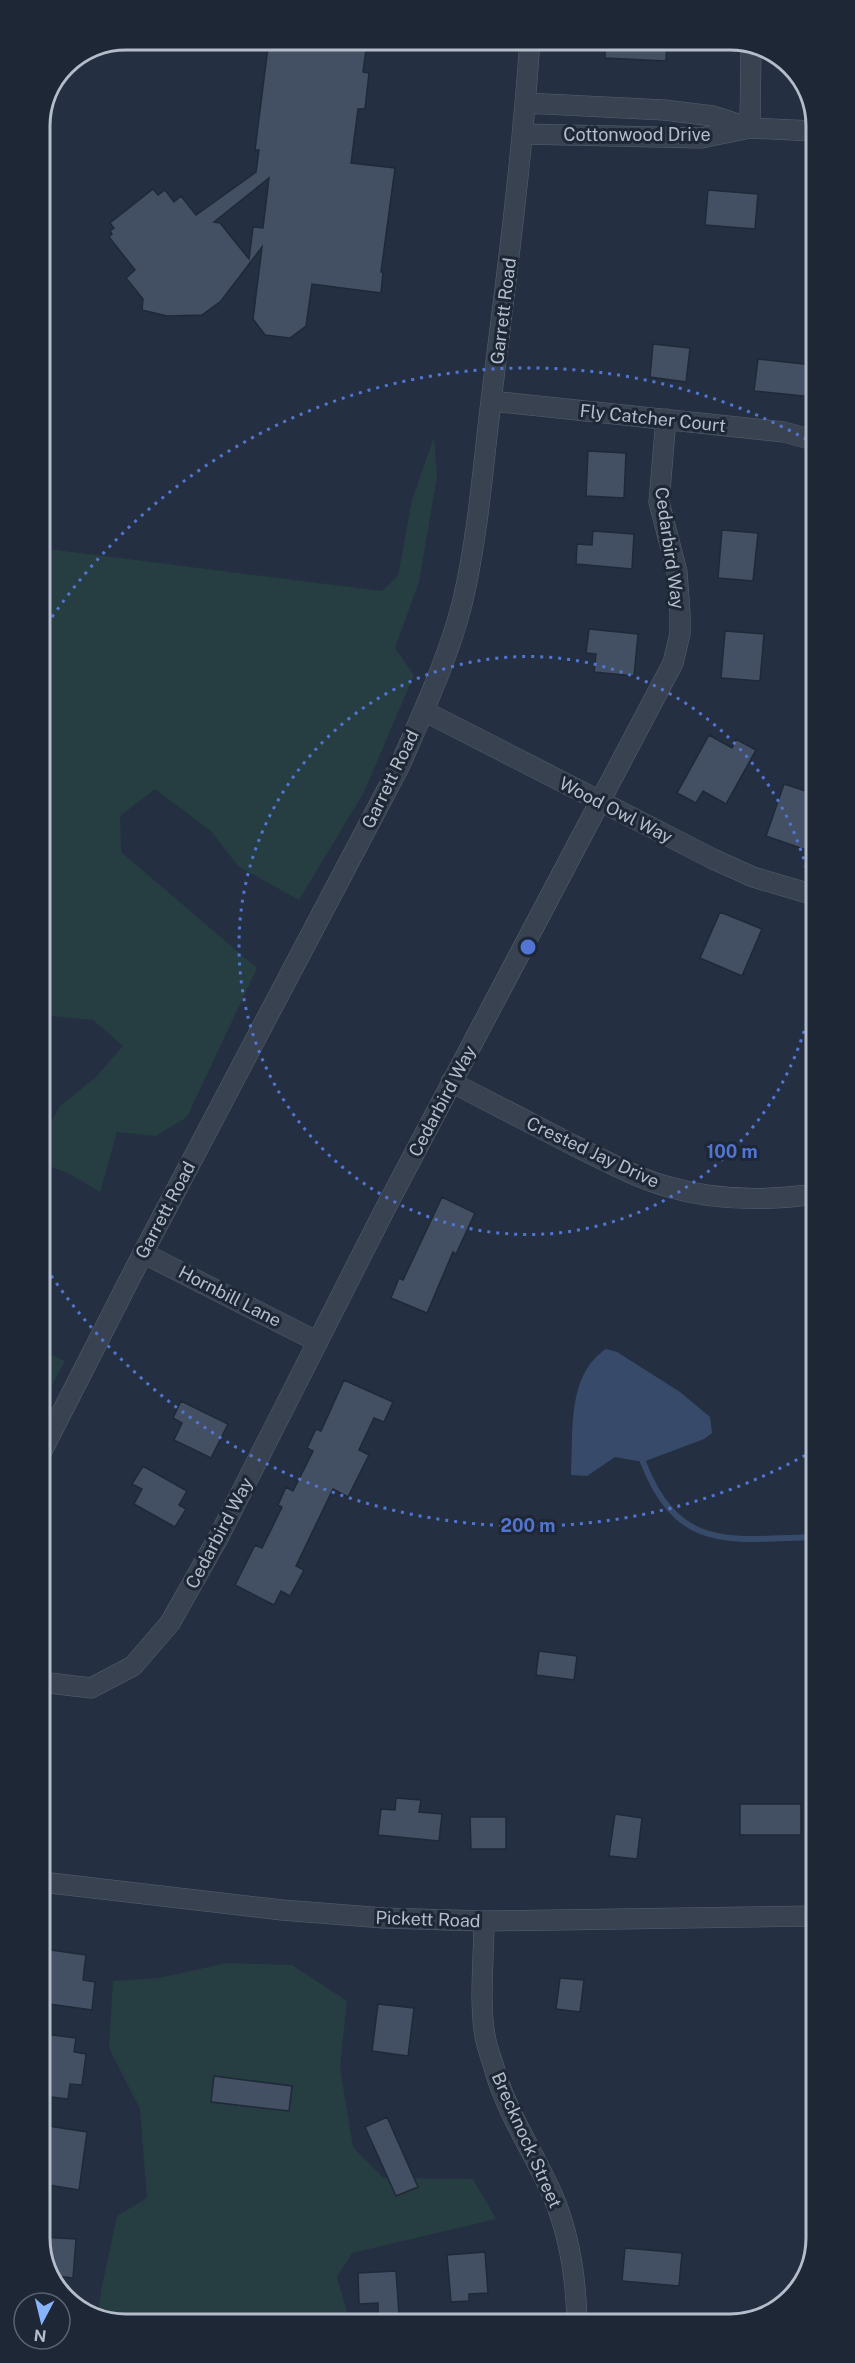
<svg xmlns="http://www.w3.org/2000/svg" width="855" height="2363" viewBox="0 0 855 2363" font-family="'Public Sans',sans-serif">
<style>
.green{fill:#263e42}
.water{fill:#384a69}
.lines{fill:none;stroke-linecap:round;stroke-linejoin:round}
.stream{stroke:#384a69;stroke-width:6}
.building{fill:#434f63;stroke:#1f2938;stroke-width:1.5;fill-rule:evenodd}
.minor-casing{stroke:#56606e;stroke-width:21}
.minor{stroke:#394251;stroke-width:20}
.ring{fill:none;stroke:#5275d3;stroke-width:3;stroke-dasharray:3 6}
.labels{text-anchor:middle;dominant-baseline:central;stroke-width:6;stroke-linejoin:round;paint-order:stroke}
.street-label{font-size:18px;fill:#b5bdcb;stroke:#1d2736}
.rim{fill:none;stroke:#b5bdcb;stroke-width:3}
.centre{fill:#5275d3;stroke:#1d2736;stroke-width:3}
.ring-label{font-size:18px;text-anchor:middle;font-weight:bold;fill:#5275d3;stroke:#1d2736;stroke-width:6;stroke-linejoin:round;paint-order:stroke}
</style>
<rect width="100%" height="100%" fill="#243041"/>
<path class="green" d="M 434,437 L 437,477 L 419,582 L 395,648 L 414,675 L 364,792 L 299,900 L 238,866 L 211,831 L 155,789 L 120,816 L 121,852 L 257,968 L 187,1117 L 156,1136 L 117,1132 L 100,1192 L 68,1173 L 41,1163 L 41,1140 L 60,1106 L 96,1077 L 123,1046 L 93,1020 L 40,1015 L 40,548 L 382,591 L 398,576 L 412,500 Z
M 41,1350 L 65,1361 L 41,1406 Z
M 227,1963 L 292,1965 L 347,2001 L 340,2068 L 353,2147 L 383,2178 L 473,2179 L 496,2219 L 352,2253 L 337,2277 L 350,2323 L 119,2324 L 98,2316 L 101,2291 L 117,2216 L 147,2198 L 140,2109 L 109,2048 L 113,1981 L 159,1978 Z"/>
<path class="water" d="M 606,1349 L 617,1352 L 680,1392 L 710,1417 L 712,1433 L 704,1439 L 643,1462 L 615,1457 L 587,1476 L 571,1475 C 574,1432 566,1376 606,1349 Z"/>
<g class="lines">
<path class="stream" d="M 643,1462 C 679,1554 732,1539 815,1537"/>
</g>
<path class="building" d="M 269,39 L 361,39 L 360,42 L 367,43 L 363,72 L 369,73 L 365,109 L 358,109 L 351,163 L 395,168 L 381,272 L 383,272 L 381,293 L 312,284 L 306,326 L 290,338 L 265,335 L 253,319 L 262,247 L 221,301 L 202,315 L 167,316 L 142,310 L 143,299 L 126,278 L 135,270 L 109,237 L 112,234 L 110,231 L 114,228 L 110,223 L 153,189 L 158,195 L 165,190 L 174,202 L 181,196 L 196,215 L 256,172 L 259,150 L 255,150 ZM 269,178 L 263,228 L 253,227 L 249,259 L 220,223 L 214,222 Z
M 605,39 L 667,39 L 666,61 L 605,58 Z
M 708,190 L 758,194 L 755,229 L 705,225 Z
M 653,344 L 690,348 L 686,382 L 650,377 Z
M 758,359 L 813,365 L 813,397 L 754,391 Z
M 588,451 L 626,453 L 624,498 L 586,496 Z
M 722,530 L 758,533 L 753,581 L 718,578 Z
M 593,531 L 634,534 L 632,569 L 576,564 L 577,544 L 592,545 Z
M 589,629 L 638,634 L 634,676 L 594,672 L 596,654 L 586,653 Z
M 725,631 L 764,634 L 760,681 L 721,678 Z
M 709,735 L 732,748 L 736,739 L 756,750 L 726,804 L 703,791 L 696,803 L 677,793 Z
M 784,784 L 812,793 L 807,807 L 814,810 L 814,836 L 809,851 L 766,836 Z
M 720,912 L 762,929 L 742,976 L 700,958 Z
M 442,1197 L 475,1213 L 456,1254 L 453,1252 L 427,1313 L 391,1298 L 399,1278 L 403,1280 Z
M 344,1380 L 393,1402 L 384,1422 L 374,1418 L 359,1450 L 369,1455 L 348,1497 L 333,1489 L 296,1566 L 304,1570 L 290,1596 L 281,1591 L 274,1605 L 235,1585 L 255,1545 L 262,1548 L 282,1507 L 278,1505 L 286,1487 L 293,1491 L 313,1451 L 307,1448 L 316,1429 L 321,1431 Z
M 181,1401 L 228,1424 L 211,1458 L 174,1440 L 182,1423 L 173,1418 Z
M 143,1466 L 187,1491 L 179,1505 L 186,1509 L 175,1527 L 134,1504 L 142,1489 L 132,1484 Z
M 539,1651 L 577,1656 L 574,1680 L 536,1675 Z
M 396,1798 L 421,1800 L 419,1812 L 442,1814 L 439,1841 L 378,1835 L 381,1809 L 395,1810 Z
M 740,1804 L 801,1804 L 801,1835 L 740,1835 Z
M 615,1814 L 642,1818 L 637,1859 L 609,1856 Z
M 470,1817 L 506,1817 L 506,1849 L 471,1849 Z
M 44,1949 L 86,1955 L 83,1980 L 95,1982 L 92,2010 L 42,2003 Z
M 560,1978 L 584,1980 L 580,2012 L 556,2009 Z
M 378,2004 L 414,2008 L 408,2056 L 372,2051 Z
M 45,2034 L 76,2038 L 74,2052 L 86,2054 L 82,2085 L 70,2084 L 68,2099 L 42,2096 L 42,2046 Z
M 214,2076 L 292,2086 L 289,2111 L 211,2102 Z
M 387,2117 L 418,2187 L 396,2196 L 365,2127 Z
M 42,2125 L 87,2132 L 79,2190 L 42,2184 Z
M 42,2237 L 76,2239 L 73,2278 L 53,2276 L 42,2261 Z
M 625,2248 L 682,2253 L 679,2286 L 622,2281 Z
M 485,2252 L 488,2293 L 469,2294 L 469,2301 L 451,2302 L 447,2255 Z
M 396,2271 L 399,2314 L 378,2315 L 378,2303 L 359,2304 L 358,2273 Z"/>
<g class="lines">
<defs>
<path id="minor" d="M 525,103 L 664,110 L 713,116 L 747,127
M 750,128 L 751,45
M 523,134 L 701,138 L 750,128 L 813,131
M 491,401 L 784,432 L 813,440
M 424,711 L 713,859 L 753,877 L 814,895
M 451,1082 C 492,1103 533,1124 573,1145 C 604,1160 636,1178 669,1187 C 717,1201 766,1201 815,1194
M 143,1253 L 316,1341
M 41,1453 L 143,1253 L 400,765 C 423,712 449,657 463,600 C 478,535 483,467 491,401 C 506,281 522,161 530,39
M 41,1682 L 91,1688 L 133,1666 L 170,1623 L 218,1538 L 384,1211 L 673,663 L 680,634 L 680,613 L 677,572 L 659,502 L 666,419
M 42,1882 L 282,1910 L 384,1918 L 484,1921 L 816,1916
M 484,1921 C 484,1956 479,2002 485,2036 C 487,2048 492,2060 495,2071 C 508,2116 535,2154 553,2196 C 570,2236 576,2278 577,2322"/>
</defs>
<use href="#minor" class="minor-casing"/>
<use href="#minor" class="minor"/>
</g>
<g class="ring">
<path d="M814 987A289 289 0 1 1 814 904"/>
<path d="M813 1451A579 579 0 0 1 42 1262M42 632A579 579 0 0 1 813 443"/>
</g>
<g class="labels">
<g class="street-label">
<text x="637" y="134">Cottonwood Drive</text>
<text transform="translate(503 311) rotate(-83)">Garrett Road</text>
<text transform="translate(653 418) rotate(6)">Fly Catcher Court</text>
<text transform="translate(670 548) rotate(82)">Cedarbird Way</text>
<text transform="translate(390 779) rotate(-64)">Garrett Road</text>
<text transform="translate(616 810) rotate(27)">Wood Owl Way</text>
<text transform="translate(442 1101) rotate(-62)">Cedarbird Way</text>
<text transform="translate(593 1152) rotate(25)">Crested Jay Drive</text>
<text transform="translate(165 1210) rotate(-62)">Garrett Road</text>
<text transform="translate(230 1296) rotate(27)">Hornbill Lane</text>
<text transform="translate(219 1533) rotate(-62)">Cedarbird Way</text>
<text transform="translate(428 1919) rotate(2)">Pickett Road</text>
<text transform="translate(527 2140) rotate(66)">Brecknock Street</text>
</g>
</g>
<path d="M0 0H855V2363H0ZM126 50H730A76 76 0 0 1 806 126V2238A76 76 0 0 1 730 2314H126A76 76 0 0 1 50 2238V126A76 76 0 0 1 126 50Z" fill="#1d2736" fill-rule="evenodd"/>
<path class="rim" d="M126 50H730A76 76 0 0 1 806 126V2238A76 76 0 0 1 730 2314H126A76 76 0 0 1 50 2238V126A76 76 0 0 1 126 50Z"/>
<circle cx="528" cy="947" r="9" class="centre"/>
<g class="ring-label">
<text x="732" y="1158">100 m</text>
<text x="528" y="1532">200 m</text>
</g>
<g transform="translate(42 2321) rotate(187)"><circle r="28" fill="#1d2736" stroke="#5a6372" stroke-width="1.5"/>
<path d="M0-4.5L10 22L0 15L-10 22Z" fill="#89b2fc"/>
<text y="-9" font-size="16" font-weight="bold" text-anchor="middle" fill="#b5bdcb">N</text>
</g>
</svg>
